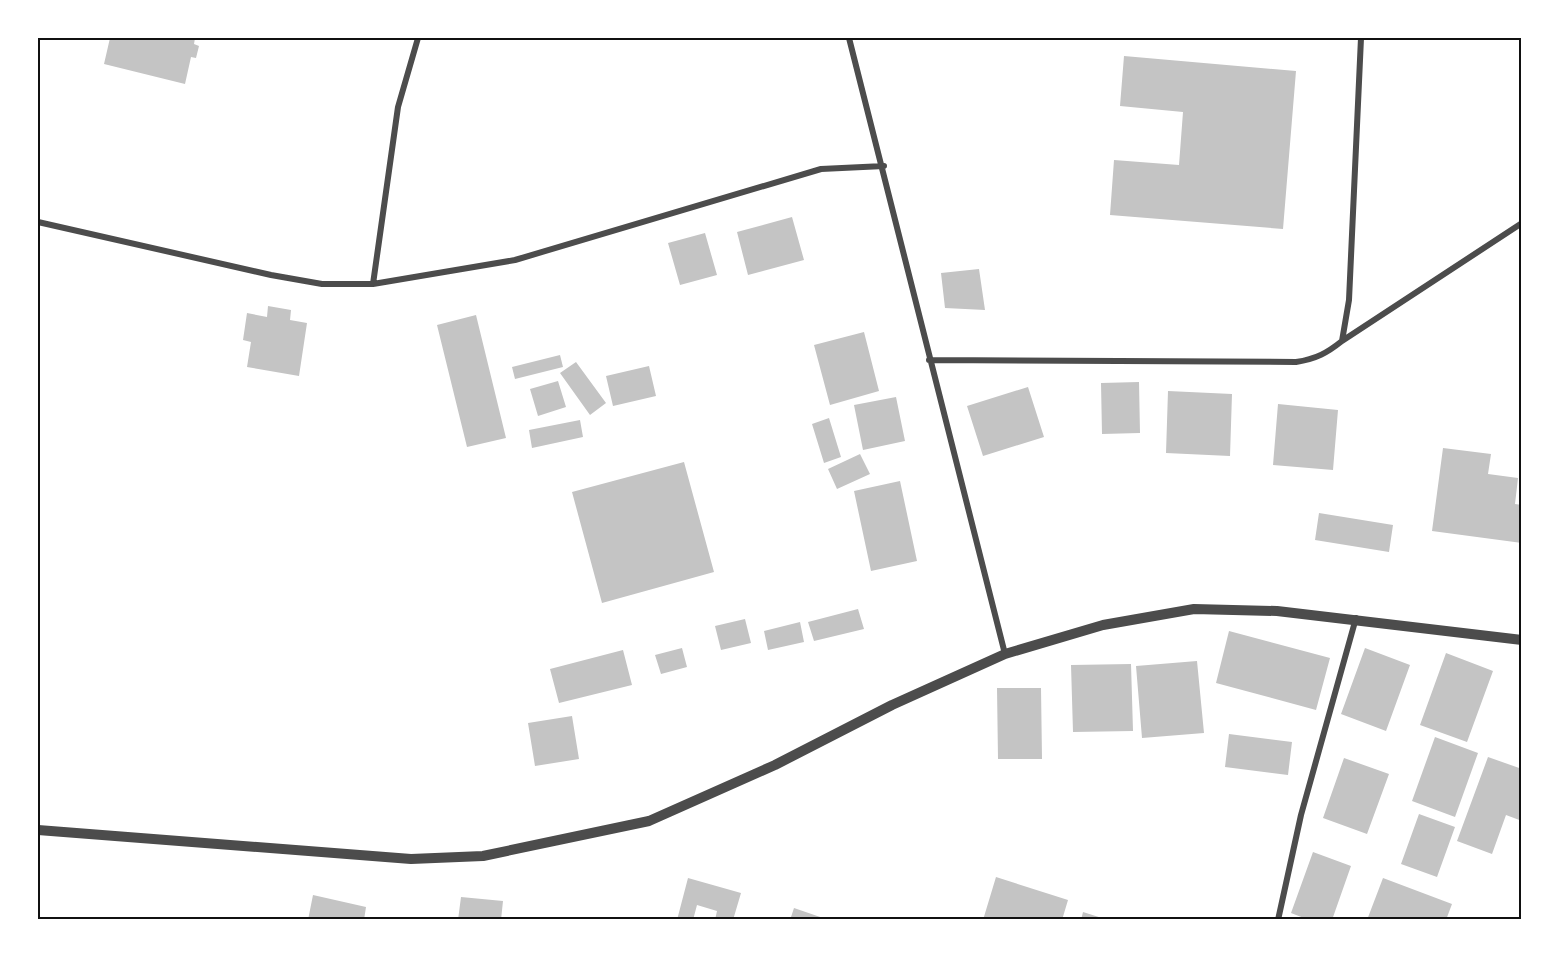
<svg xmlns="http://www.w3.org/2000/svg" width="1559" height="957" viewBox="0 0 1559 957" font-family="'Nunito Sans',sans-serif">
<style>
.building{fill:#c4c4c4}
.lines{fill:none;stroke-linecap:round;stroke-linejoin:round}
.minor{stroke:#4c4c4c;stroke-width:6}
.tertiary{stroke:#4c4c4c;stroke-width:10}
.neatline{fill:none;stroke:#111;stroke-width:2}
</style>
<rect width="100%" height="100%" fill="#fff"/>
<path class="building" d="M 110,38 L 195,38 L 194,44 L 199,46 L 196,58 L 191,57 L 185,84 L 104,64 Z
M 1124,56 L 1296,71 L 1283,229 L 1110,215 L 1114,160 L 1179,165 L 1183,112 L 1120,106 Z
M 792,217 L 804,260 L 748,275 L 737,232 Z
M 705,233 L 717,275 L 680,285 L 668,243 Z
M 979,269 L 985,310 L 945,308 L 941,273 Z
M 268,306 L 291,310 L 290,320 L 307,323 L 299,376 L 247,367 L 251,342 L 243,340 L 247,313 L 267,317 Z
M 476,315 L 506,438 L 467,447 L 437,325 Z
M 864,332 L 879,391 L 830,405 L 814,345 Z
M 560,355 L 563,367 L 515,379 L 512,367 Z
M 576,362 L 606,403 L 590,415 L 560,373 Z
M 649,366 L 656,396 L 613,406 L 606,376 Z
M 558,381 L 566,407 L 538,416 L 530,389 Z
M 1139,382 L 1140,433 L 1102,434 L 1101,383 Z
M 1028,387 L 1044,437 L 983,456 L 967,406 Z
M 1168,391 L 1232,394 L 1230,456 L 1166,453 Z
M 896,397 L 905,441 L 863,450 L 854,405 Z
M 1278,404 L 1338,410 L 1333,470 L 1273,465 Z
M 829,418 L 841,457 L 824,463 L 812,424 Z
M 580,420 L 583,437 L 532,448 L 529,430 Z
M 1443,448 L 1491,454 L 1488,474 L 1518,478 L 1515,504 L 1522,505 L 1522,543 L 1432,531 Z
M 860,454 L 870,474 L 837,489 L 828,469 Z
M 684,462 L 714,572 L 602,603 L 572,492 Z
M 900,481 L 917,561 L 871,571 L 854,491 Z
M 1319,513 L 1393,525 L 1389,552 L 1315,540 Z
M 858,609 L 864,629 L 814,641 L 808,622 Z
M 745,619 L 751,643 L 721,650 L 715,626 Z
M 800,622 L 804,642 L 768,650 L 764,631 Z
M 1229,631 L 1330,658 L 1316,710 L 1216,683 Z
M 682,648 L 687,667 L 661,674 L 655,655 Z
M 1365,648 L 1410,665 L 1386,731 L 1341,714 Z
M 623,650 L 632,685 L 559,703 L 550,669 Z
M 1446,653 L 1493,671 L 1467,742 L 1420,725 Z
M 1197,661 L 1204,733 L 1142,738 L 1136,666 Z
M 1131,664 L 1133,731 L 1073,732 L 1071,665 Z
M 997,688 L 1041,688 L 1042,759 L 998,759 Z
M 572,716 L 579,759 L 535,766 L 528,723 Z
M 1229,734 L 1292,742 L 1288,775 L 1225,767 Z
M 1435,737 L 1478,753 L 1455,817 L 1412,801 Z
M 1488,757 L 1522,769 L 1522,821 L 1506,815 L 1492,854 L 1457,841 Z
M 1344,758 L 1389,774 L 1367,834 L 1323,818 Z
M 1419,814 L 1455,827 L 1437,877 L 1401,864 Z
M 1313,852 L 1351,866 L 1332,920 L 1309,920 L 1291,913 Z
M 996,877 L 1068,900 L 1062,920 L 983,920 Z
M 688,878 L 741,893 L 733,920 L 715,920 L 717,911 L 697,905 L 693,920 L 677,920 Z
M 1383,878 L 1452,904 L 1446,920 L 1367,920 Z
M 313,895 L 366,907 L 364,920 L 308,920 Z
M 461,897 L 503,901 L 501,920 L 458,920 Z
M 794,908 L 826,919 L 826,920 L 790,920 Z
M 1083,912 L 1105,919 L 1105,920 L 1081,920 Z"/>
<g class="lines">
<path class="minor" d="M 849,38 L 1005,654
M 38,222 L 271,275 L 322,284 L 373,284 L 515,260 L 821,169 L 884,166
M 373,284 L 398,107 L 418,38
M 1342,341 L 1522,223
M 929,360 L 1296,362 C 1316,359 1327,353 1342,341 L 1349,300 L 1361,38
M 1278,920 L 1301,815 L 1356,618"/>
<path class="tertiary" d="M 38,830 L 411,859 L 483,856 L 649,821 L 775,765 L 892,705 L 1005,654 L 1103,625 L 1194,609 L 1277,611 L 1522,640"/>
</g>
<rect width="1559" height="957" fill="none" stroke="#ffffff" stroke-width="78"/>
<rect x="39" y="39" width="1481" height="879" class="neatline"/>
</svg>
